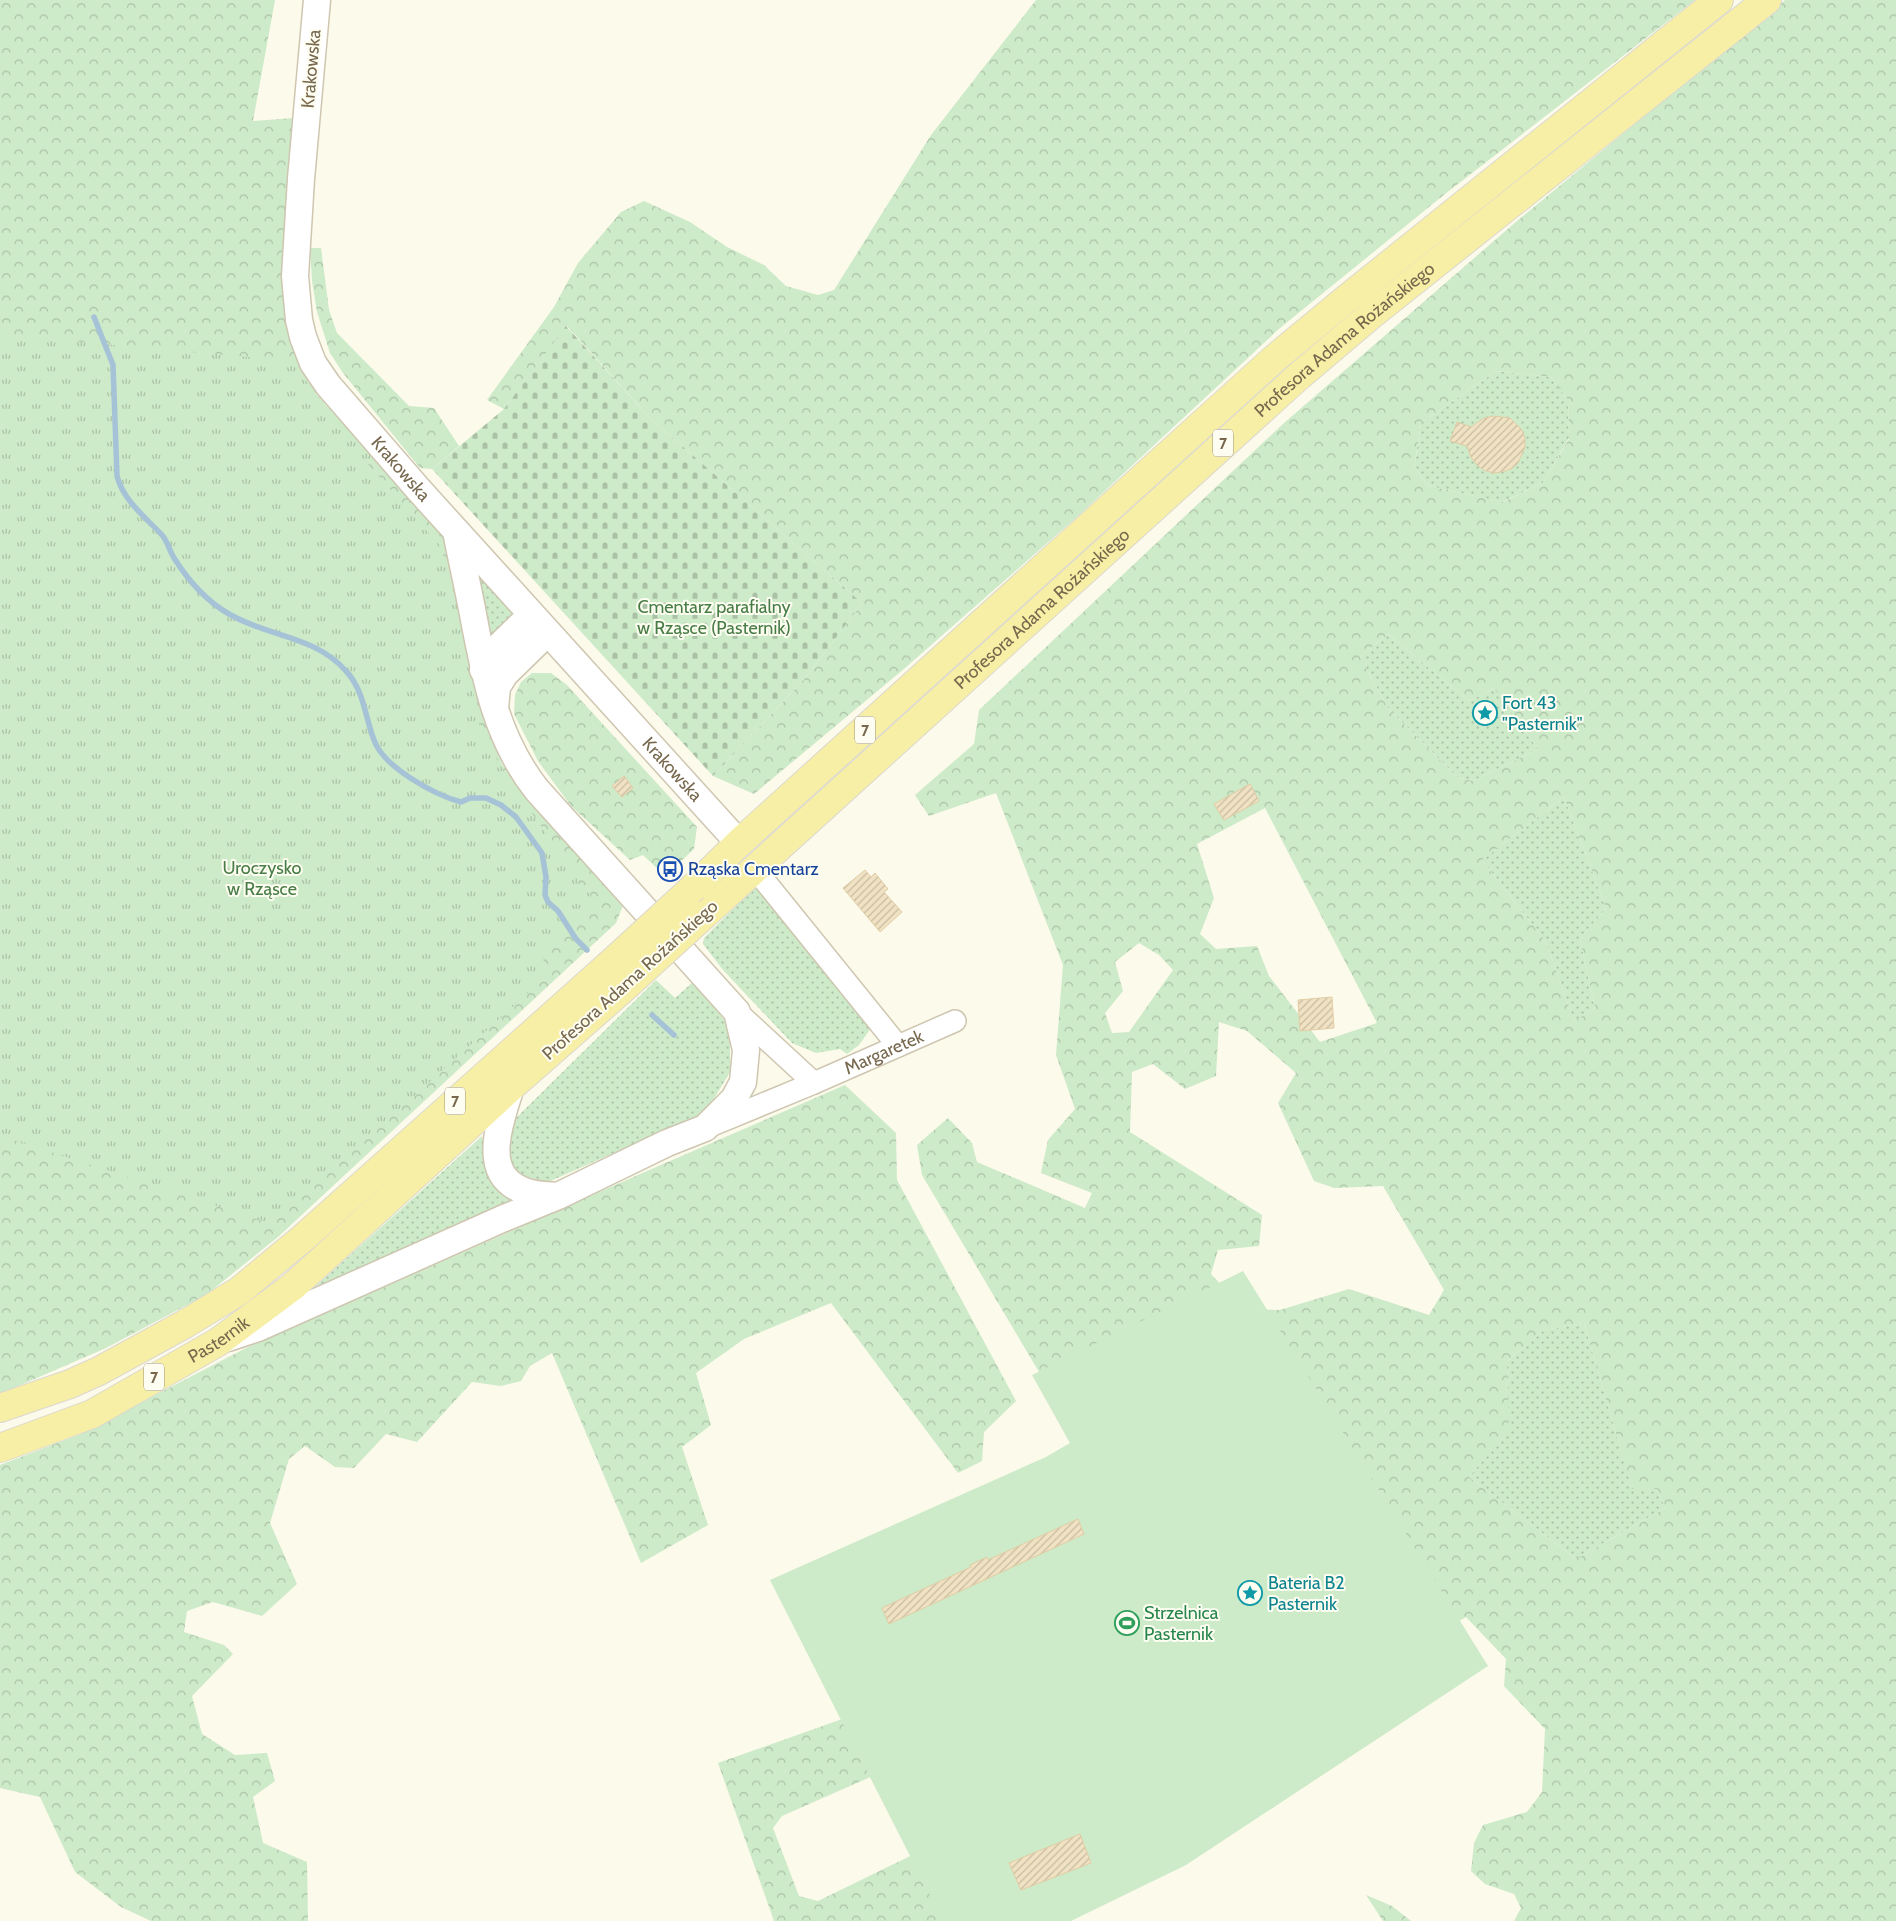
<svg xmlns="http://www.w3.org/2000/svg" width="1896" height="1921" viewBox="0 0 1896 1921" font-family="Cabin,sans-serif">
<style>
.grass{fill:url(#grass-dots)}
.forest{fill:url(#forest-crowns);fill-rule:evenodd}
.cemetery{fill:url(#cemetery-stones)}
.park{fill:url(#park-tufts)}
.garden{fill:#cdeac9}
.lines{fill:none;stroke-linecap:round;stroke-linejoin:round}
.stream{stroke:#a6c2d7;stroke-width:5.5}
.building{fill:url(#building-hatch);stroke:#e2cda4}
.minor-casing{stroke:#cec6b0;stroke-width:24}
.tertiary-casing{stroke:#cec6b0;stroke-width:29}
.primary-casing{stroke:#dcd8d1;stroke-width:30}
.minor{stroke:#fff;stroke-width:21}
.tertiary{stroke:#fff;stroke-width:26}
.primary{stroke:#f7efa6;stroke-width:28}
.primary-bridge-casing{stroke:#dcd8d1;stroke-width:30;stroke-linecap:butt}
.primary-bridge{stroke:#f7efa6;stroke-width:28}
.labels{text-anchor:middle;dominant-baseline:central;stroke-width:4;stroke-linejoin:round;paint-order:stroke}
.shield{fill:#fefdf1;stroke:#a0957f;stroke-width:1}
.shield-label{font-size:16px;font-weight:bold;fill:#77684e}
.street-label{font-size:18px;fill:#77684e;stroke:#fefdf1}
.park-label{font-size:18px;fill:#477c46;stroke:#fefdf1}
.culture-label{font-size:18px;fill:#0d838f;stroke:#fefdf1;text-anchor:start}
.transit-label{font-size:18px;fill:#164399;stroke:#fefdf1;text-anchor:start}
.leisure-label{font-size:18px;fill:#27864d;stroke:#fefdf1;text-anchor:start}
</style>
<defs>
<pattern id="grass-dots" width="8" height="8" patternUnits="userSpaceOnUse" patternTransform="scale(1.25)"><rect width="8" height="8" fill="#cdeac9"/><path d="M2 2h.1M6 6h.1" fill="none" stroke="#abc1a5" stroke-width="1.8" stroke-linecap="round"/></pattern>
<pattern id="forest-crowns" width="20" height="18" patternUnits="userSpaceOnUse" patternTransform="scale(1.25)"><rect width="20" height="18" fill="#cdeac9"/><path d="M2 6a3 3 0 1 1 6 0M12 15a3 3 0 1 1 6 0" fill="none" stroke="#abc1a5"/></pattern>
<pattern id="cemetery-stones" width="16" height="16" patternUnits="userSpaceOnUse" patternTransform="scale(1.25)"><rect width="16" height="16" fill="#cdeac9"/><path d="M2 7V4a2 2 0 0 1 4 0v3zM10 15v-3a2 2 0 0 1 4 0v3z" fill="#abc1a5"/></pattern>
<pattern id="park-tufts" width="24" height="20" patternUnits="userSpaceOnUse" patternTransform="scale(1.25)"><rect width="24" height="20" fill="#cdeac9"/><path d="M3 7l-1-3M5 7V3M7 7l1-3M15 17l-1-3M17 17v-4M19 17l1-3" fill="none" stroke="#abc1a5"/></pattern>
<pattern id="building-hatch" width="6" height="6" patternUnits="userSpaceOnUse" patternTransform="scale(1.25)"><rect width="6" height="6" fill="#f0e2c3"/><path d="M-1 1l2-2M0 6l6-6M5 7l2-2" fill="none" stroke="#c7bba1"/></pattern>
</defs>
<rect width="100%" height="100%" fill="#fcfaeb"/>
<path class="grass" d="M 1496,371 L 1551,377 L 1568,400 L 1569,438 L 1543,483 L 1502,502 L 1429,486 L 1414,468 L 1421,423 Z
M 477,569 L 517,613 L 490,640 Z
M 1388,634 L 1469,701 L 1494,688 L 1538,749 L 1473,781 L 1457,777 L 1388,708 L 1360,657 Z
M 1564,797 L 1606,908 L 1580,939 L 1595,1008 L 1574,1021 L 1546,942 L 1482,860 Z
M 755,887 L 768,894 L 871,1028 L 859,1045 L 847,1054 L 840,1049 L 816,1053 L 792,1043 L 723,970 L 703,944 L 704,938 Z
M 656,980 L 675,998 L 694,981 L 730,1028 L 730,1072 L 706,1112 L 546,1183 L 517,1173 L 504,1147 L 516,1118 Z
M 482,1136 L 487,1164 L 516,1201 L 307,1294 Z
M 1584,1323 L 1632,1488 L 1657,1489 L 1665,1508 L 1576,1559 L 1469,1477 L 1508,1428 L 1507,1361 L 1544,1330 Z"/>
<path class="forest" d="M 0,0 L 275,0 L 253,121 L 294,118 L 282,269 L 291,343 L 317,395 L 442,534 L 460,600 L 482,712 L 502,764 L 537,811 L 624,903 L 616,923 L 278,1237 L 206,1295 L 106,1348 L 0,1394 Z
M 1036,0 L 1695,0 L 1445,194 L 1280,328 L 1078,516 L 905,668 L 754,794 L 713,776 L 808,675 L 862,603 L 650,418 L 567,326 L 504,409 L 487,400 L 554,307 L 578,263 L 621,212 L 644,201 L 690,222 L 727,247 L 764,265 L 786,286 L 818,295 L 834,290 L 931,135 Z
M 1785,0 L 1896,0 L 1896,1921 L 1514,1921 L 1521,1908 L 1514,1894 L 1485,1884 L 1471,1871 L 1474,1843 L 1483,1825 L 1527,1812 L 1542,1792 L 1545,1729 L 1504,1686 L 1506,1659 L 1466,1617 L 1421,1643 L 1048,1387 L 922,1175 L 917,1145 L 948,1118 L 972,1143 L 977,1162 L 1085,1208 L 1092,1193 L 1041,1173 L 1048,1140 L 1075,1109 L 1056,1055 L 1063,965 L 996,793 L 929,816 L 915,795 L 974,744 L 979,710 L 1284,423 L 1517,221 ZM 1496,371 L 1551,377 L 1568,400 L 1569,439 L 1543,483 L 1503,502 L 1429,486 L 1414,468 L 1421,423 ZM 1388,634 L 1469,701 L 1494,688 L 1538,749 L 1473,781 L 1457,777 L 1388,708 L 1360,657 ZM 1564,797 L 1606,908 L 1580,939 L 1595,1008 L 1574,1021 L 1546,942 L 1482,860 ZM 1265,808 L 1377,1023 L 1320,1042 L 1269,976 L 1257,946 L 1216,949 L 1200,934 L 1214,898 L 1197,844 ZM 1139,943 L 1159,955 L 1173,970 L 1129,1032 L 1112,1033 L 1105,1013 L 1123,991 L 1115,962 ZM 1219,1022 L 1247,1031 L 1296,1073 L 1278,1103 L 1314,1181 L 1334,1188 L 1383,1186 L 1444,1290 L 1429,1315 L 1349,1289 L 1280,1310 L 1244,1309 L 1211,1274 L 1218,1250 L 1259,1246 L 1262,1215 L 1130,1132 L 1132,1072 L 1153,1064 L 1185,1089 L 1216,1076 ZM 1584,1323 L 1632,1489 L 1657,1489 L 1665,1508 L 1576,1559 L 1469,1477 L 1509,1428 L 1507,1361 L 1544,1330 Z
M 310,248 L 321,248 L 329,310 L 337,333 L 409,406 L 434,408 L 459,446 L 432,469 L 420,468 L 343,373 L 330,353 L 317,312 L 312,281 Z
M 532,673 L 551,673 L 567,685 L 697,827 L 694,849 L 665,876 L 643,855 L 630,860 L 571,806 L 538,761 L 514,714 L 515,695 L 521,682 Z
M 845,1085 L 896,1133 L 897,1180 L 1016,1401 L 984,1432 L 982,1461 L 958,1473 L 831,1303 L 744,1339 L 696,1373 L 711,1425 L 682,1447 L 708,1525 L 641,1563 L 552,1353 L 530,1366 L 521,1381 L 501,1386 L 472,1382 L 417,1442 L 386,1434 L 354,1468 L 335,1467 L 305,1446 L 289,1459 L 270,1523 L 297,1584 L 262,1616 L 213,1602 L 187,1611 L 184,1632 L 224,1645 L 233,1654 L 192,1696 L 202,1734 L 235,1755 L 267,1753 L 275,1781 L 253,1797 L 263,1843 L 307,1862 L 308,1921 L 151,1921 L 121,1907 L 75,1872 L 40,1797 L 0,1788 L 0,1465 L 78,1435 L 246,1348 L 647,1171 Z
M 879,1706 L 902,1763 L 782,1816 L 773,1828 L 799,1896 L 818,1901 L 941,1841 L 965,1921 L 774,1921 L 718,1763 Z
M 1366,1895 L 1392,1906 L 1411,1921 L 1383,1921 Z"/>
<path class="cemetery" d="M 566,326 L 650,418 L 862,603 L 808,675 L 713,776 L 432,469 L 504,409 Z"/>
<path class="park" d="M 0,335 L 294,361 L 312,391 L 374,456 L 367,463 L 441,547 L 461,621 L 466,623 L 476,716 L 482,732 L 508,779 L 585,889 L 598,902 L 541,952 L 548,975 L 272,1224 L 14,1140 L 0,1140 Z"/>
<path class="garden" d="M 1243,1271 L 1488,1666 L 1186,1865 L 1071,1921 L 943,1921 L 770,1580 L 1046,1457 L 1070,1443 L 1032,1375 Z"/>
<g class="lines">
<path class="stream" d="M 94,317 L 113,365 L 117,476 C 123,500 145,517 162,535 C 168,542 169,550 174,558 C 188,580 206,601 229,614 C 268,637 314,635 346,671 C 364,690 365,717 374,740 C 383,767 435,795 461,802 L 470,798 L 486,798 L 501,805 L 516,817 L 542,853 L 546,877 L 545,895 L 548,902 L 558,911 L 576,939 L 587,950
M 652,1015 L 674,1035"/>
</g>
<path class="building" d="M 1493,416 L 1510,418 L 1522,430 L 1525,438 L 1525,447 L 1518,463 L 1511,469 L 1502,472 L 1493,473 L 1484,470 L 1477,465 L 1471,457 L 1467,446 L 1450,441 L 1457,422 L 1471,427 L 1484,418 Z
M 624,776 L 633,788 L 622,797 L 612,786 Z
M 1250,784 L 1259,801 L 1224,820 L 1214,804 Z
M 865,870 L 871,877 L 875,873 L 888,889 L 884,892 L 902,912 L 880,932 L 843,888 Z
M 1332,997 L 1334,1028 L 1300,1031 L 1298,1000 Z
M 1078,1519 L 1084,1534 L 889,1624 L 882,1608 L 971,1567 L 970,1565 L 987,1557 L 988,1560 Z
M 1080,1834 L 1091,1863 L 1021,1890 L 1009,1863 Z"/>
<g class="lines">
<defs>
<g id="minor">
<path d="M 755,869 L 898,1046"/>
<path d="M 737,1012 L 814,1083"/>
<path id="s1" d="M 710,1126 L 814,1083 L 955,1021"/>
</g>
<g id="tertiary">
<path id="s2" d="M 317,0 L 301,179 L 295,276 L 299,320 L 303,337 L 313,363 L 328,385 L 419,490 L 739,843"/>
<path d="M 483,670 L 493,652 L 531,615"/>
<path d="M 495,708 L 497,687 L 505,674 L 547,633"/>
<path d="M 511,1087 C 501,1119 479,1173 522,1190 C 533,1195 546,1195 557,1196"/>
<path d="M 228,1338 L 258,1328 L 502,1219 L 558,1196 L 667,1143 L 705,1128 L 734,1099 L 743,1082 L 746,1050 L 737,1012 L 537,790 C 495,737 484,673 472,609 C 467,583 461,557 456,531"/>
</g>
<g id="primary">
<path d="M 694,887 L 739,843 L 1274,359 L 1345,300 L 1719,0"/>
<path id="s3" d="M 704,915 L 1299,376 L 1371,315 L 1767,0"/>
<path d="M 0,1408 L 70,1384 L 99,1371 L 185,1324 L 239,1291 L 303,1238 L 609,965"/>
<path id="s4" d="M 0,1448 L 92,1414 L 218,1342 L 292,1287 L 322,1260 L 511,1087 L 626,986"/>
</g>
</defs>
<use href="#minor" class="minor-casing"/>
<use href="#tertiary" class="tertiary-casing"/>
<use href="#primary" class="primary-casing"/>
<use href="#minor" class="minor"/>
<use href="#tertiary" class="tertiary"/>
<use href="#primary" class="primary"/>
<defs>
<path id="primary-bridge" d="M 609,965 L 694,887
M 626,986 L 704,915"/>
</defs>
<use href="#primary-bridge" class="primary-bridge-casing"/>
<use href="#primary-bridge" class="primary-bridge"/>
</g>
<defs>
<symbol id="sight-ring" viewBox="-11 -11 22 22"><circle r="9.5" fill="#fefdf1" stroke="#0f9aa8" stroke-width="1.5"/><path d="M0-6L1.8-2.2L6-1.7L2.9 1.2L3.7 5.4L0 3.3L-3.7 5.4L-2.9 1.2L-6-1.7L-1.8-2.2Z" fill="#0f9aa8"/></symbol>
<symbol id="bus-ring" viewBox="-11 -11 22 22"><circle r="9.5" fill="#fefdf1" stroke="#1a4fb4" stroke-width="1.5"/><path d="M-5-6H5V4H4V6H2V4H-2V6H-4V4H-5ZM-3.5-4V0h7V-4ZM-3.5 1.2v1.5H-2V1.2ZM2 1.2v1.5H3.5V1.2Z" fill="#1a4fb4"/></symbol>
<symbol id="stadium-ring" viewBox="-11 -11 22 22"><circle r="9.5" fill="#fefdf1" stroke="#2e9e5b" stroke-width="1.5"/><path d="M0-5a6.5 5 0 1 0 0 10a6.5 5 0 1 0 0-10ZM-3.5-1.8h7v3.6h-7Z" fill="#2e9e5b"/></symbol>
</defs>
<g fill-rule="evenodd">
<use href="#sight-ring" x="1471" y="699" width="28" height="28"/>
<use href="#bus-ring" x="656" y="855" width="28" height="28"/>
<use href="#sight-ring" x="1236" y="1579" width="28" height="28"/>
<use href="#stadium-ring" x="1113" y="1609" width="28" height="28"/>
</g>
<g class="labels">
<g class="shield">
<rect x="1213" y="429.5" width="20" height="27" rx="4"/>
<rect x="855" y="716.5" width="20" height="27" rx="4"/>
<rect x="445" y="1087.5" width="20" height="27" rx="4"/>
<rect x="144" y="1363.5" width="20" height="27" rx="4"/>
</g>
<g class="shield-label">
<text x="1223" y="443">7</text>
<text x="865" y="730">7</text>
<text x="455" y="1101">7</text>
<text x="154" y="1377">7</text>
</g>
<g class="street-label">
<text transform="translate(311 69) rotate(-85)">Krakowska</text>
<text stroke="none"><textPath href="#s3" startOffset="861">Profesora Adama Rożańskiego</textPath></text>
<text stroke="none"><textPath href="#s2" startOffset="504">Krakowska</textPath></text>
<text stroke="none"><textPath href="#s3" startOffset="456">Profesora Adama Rożańskiego</textPath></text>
<text stroke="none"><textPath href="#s2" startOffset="909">Krakowska</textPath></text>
<text transform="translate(630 980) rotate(-42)">Profesora Adama Rożańskiego</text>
<text stroke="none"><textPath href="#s1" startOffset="189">Margaretek</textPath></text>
<text stroke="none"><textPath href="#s4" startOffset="245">Pasternik</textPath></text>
</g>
<g class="park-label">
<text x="714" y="607">Cmentarz parafialny<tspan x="714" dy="21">w Rząsce (Pasternik)</tspan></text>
<text x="262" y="868">Uroczysko<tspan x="262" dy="21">w Rząsce</tspan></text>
</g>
<g class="culture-label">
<text x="1502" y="703">Fort 43<tspan x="1502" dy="21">"Pasternik"</tspan></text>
<text x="1268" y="1583">Bateria B2<tspan x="1268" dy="21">Pasternik</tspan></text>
</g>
<g class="transit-label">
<text x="688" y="869">Rząska Cmentarz</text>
</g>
<g class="leisure-label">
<text x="1144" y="1613">Strzelnica<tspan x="1144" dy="21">Pasternik</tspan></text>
</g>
</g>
</svg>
